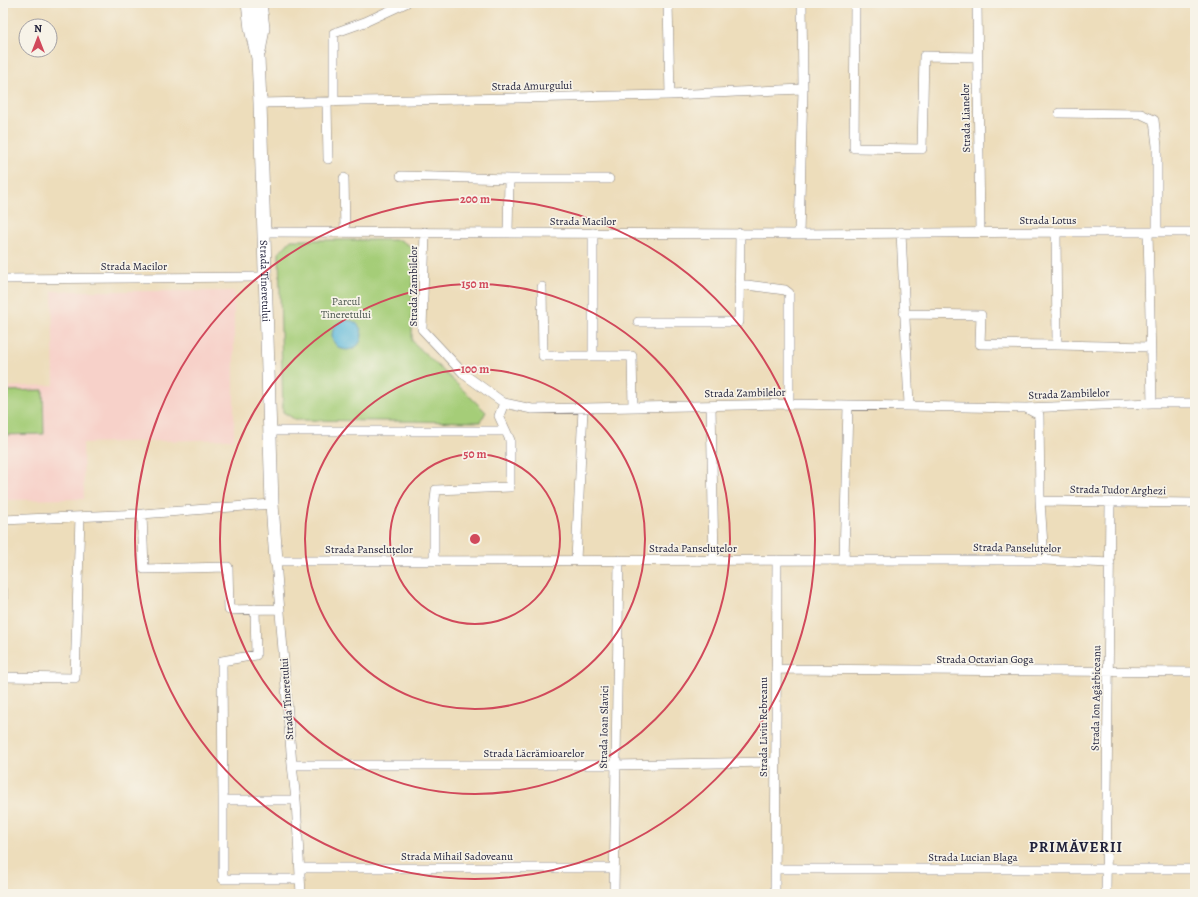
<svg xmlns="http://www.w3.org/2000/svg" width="1198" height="897" viewBox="0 0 1198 897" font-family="Alegreya,serif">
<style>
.built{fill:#f7d1c9}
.green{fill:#a5cd78;stroke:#64785a}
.water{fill:#5cb8da;stroke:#3f6d8a}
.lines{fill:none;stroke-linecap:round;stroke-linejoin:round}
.street-casing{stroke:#88807b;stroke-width:10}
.secondary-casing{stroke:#88807b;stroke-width:14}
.street{stroke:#fff;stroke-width:9}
.secondary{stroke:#fff;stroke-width:13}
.ring{fill:none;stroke:#d1495b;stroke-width:2}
.labels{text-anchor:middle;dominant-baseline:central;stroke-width:3.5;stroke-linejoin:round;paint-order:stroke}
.street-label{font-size:11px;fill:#22223b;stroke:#f7f3e8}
.park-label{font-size:11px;fill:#49554d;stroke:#f7f3e8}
.district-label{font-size:15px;font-weight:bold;letter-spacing:1px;fill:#22223b;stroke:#f7f3e8}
.centre{fill:#d1495b;stroke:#f7f3e8;stroke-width:2}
.ring-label{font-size:12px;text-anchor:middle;font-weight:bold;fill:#d1495b;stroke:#f7f3e8;stroke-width:3.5;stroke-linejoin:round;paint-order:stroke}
</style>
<rect width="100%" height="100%" fill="#f7f3e8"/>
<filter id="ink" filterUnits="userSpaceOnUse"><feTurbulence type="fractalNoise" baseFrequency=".025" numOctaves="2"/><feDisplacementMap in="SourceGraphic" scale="8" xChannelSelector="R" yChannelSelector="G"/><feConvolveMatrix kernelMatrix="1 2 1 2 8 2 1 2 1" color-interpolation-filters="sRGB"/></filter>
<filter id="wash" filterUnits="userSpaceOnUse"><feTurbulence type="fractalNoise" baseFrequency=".012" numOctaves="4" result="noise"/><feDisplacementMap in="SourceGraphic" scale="16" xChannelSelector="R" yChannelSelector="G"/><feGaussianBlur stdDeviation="0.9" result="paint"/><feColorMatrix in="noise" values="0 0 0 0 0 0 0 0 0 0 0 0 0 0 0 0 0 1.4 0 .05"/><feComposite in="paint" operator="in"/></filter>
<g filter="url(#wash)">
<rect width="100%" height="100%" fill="#edddbb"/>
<path class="built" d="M 52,291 L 234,291 L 234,439 L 83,443 L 84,499 L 3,500 L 3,387 L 54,385 Z"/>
<path class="green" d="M 291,240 L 400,240 L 413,248 L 412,341 L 486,412 L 480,422 L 296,420 L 283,412 L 279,253 Z
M 43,390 L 44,434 L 3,435 L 3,391 Z"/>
<path class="water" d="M332 335a15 15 0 1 1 30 0a15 15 0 1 1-30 0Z"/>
</g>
<g filter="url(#ink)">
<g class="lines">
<defs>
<path id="street" d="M 668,3 L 670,95
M 855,3 L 854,148 L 922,149 L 924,56 L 977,57
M 977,3 L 980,232
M 327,102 L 328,159
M 334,102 L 334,33 L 365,22 L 406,3
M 260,103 L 670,95 L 803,89
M 1059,113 L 1141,114 L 1154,120 L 1157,146 L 1157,232
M 401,176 L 509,179
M 344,178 L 345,232
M 264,232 L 799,234 L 1056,232 L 1195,232
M 425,232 L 422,329 L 465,375 L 504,403 L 532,409 L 789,404 L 1026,408 L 1152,403 L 1195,403
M 901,232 L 909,405
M 1056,232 L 1057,345 L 1150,347
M 1148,232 L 1152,403
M 508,233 L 509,179 L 609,179
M 593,233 L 593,356
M 799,234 L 803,89 L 802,3
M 3,279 L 265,277
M 739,284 L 785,290 L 789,293 L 789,404
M 542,287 L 543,356 L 632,356 L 633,407
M 904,314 L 981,315 L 980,344 L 1057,345
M 638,322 L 739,322 L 740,233
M 711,406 L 714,560
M 1026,408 L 1039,415 L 1040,501 L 1044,560
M 270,431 L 505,431
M 1040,501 L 1195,503
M 142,514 L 144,569 L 228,567 L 229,610 L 280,609
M 3,520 L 142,514 L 272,504
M 434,560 L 434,508 L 436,490 L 510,487 L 510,440 L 499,416 L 504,403
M 576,560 L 583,409
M 844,560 L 848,406
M 3,592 L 3,597
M 255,609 L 256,655 L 222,661 L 223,800 L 296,800
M 776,669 L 1195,672
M 3,677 L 75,678 L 80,517
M 292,765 L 615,765 L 775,762
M 223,800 L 223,879 L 300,879
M 300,868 L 614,868
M 775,869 L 1195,869
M 301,894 L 296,800 L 292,765 L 276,561 L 1044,560 L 1110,563
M 614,894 L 619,560
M 775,894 L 777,560
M 1106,894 L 1110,503"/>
<g id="secondary">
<path id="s1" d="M 248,3 L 251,29 L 258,58 L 260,103 L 272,504 L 276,561"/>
<path d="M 259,52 L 263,28 L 260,3"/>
</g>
</defs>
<use href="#street" class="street-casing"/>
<use href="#secondary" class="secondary-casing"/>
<use href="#street" class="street"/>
<use href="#secondary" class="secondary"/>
</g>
</g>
<g class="ring">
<circle cx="475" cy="539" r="85"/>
<circle cx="475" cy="539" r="170"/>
<circle cx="475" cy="539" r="255"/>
<circle cx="475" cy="539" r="340"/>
</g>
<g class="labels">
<g class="street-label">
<text transform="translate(532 86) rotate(-1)">Strada Amurgului</text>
<text transform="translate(966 118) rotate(-91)">Strada Lianelor</text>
<text x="1048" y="220">Strada Lotus</text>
<text x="583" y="221">Strada Macilor</text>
<text x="134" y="266">Strada Macilor</text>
<text stroke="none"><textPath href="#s1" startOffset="279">Strada Tineretului</textPath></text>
<text transform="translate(413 286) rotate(-90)">Strada Zambilelor</text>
<text transform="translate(745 393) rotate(-1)">Strada Zambilelor</text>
<text transform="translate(1069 394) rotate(-2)">Strada Zambilelor</text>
<text transform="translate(1118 490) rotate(1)">Strada Tudor Arghezi</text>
<text x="693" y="548">Strada Panseluțelor</text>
<text transform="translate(1017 548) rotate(1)">Strada Panseluțelor</text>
<text x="369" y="549">Strada Panseluțelor</text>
<text x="985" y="659">Strada Octavian Goga</text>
<text transform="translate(1096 698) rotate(-89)">Strada Ion Agârbiceanu</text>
<text transform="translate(287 699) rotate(-94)">Strada Tineretului</text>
<text transform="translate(604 727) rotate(-89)">Strada Ioan Slavici</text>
<text transform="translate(763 727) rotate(-90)">Strada Liviu Rebreanu</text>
<text x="534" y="753">Strada Lăcrămioarelor</text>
<text x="457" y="856">Strada Mihail Sadoveanu</text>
<text x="973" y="857">Strada Lucian Blaga</text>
</g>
<g class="park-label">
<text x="346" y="301">Parcul<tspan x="346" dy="13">Tineretului</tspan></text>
</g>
<g class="district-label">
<text x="1076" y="847">PRIMĂVERII</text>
</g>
</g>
<circle cx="475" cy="539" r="6" class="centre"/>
<g class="ring-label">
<text x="475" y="203">200 m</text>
<text x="475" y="288">150 m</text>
<text x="475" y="373">100 m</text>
<text x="475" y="458">50 m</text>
</g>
<rect width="1198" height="897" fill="none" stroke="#f7f3e8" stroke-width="16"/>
<g transform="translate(38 38)"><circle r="19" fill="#f7f3e8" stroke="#a29fa3"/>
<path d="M0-3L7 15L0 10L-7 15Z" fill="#d1495b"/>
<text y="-6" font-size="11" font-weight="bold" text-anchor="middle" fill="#22223b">N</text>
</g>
</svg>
